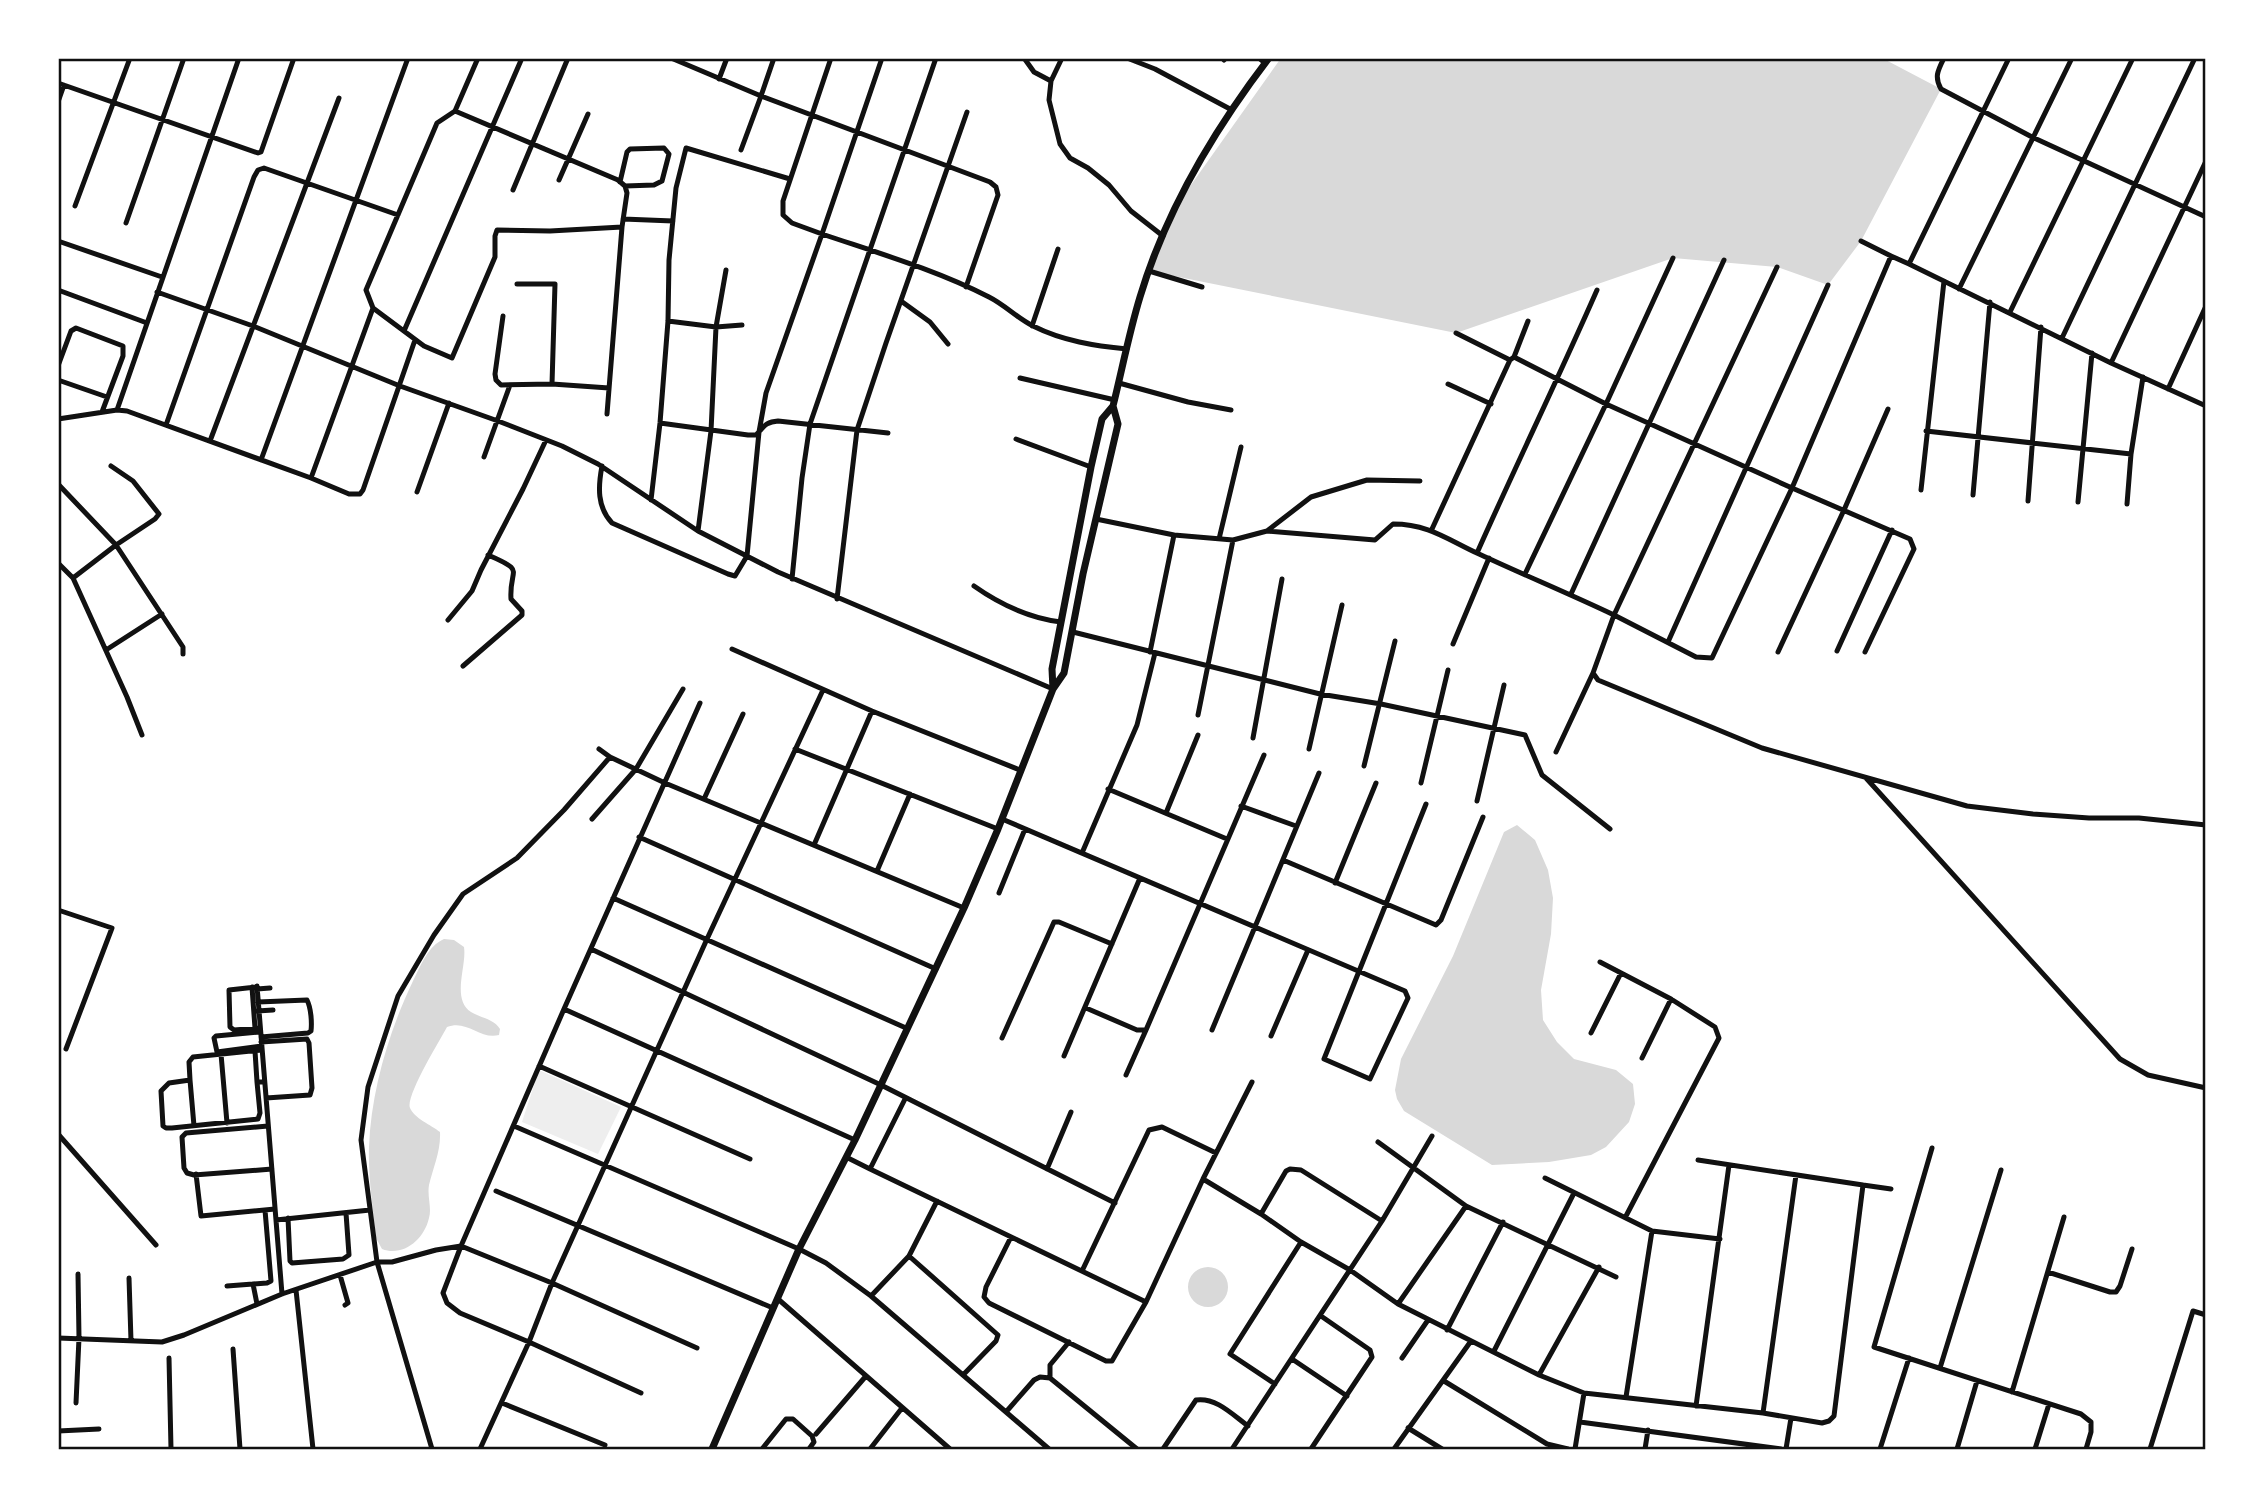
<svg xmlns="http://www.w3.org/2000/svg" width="2264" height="1507" viewBox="0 0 2264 1507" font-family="'Archivo Narrow',sans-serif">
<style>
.green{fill:#eee}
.water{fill:#d9d9d9}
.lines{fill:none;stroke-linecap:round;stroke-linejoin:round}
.minor{stroke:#111;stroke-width:5}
.tertiary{stroke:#111;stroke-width:7}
.neatline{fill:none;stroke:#111;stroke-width:2.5}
</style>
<rect width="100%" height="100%" fill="#fff"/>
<path class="green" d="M 539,1070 L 621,1107 L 598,1154 L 522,1122 Z"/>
<path class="water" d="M 1281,58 L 1882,58 L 1941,89 L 1861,241 L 1828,285 L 1777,267 L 1673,258 L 1456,333 L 1149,271 L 1181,199 Z
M 1517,825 L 1535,840 L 1548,870 L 1553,898 L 1551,934 L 1541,990 L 1543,1020 L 1557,1042 L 1574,1059 L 1616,1070 L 1633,1084 L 1635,1104 L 1629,1122 L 1606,1147 L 1591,1155 L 1549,1162 L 1492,1165 L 1404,1111 L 1397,1099 L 1395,1090 L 1401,1059 L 1453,956 L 1504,832 Z
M 444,939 L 454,940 L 464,947 C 467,966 451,999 471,1012 C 481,1018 494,1019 500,1029 L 499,1035 C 480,1040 467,1019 447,1027 C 440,1040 405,1097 410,1108 C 414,1118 431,1125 440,1132 C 441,1151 433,1168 429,1185 C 427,1196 432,1208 429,1218 C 424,1240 403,1257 382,1249 L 376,1238 C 373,1208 368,1177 369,1147 C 371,1091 389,1031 413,981 C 421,965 428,946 444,939 Z
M1188 1287a20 20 0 1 1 40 0a20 20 0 1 1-40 0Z"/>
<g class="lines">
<path class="minor" d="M 671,58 L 761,96 L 774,58
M 831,58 L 783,201 L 783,215 L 792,223 L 822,234 L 882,58
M 1024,58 L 1034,72 L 1051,81
M 1062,58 L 1051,81 L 1049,100 L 1060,144 L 1070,158 L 1088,168 L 1109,185 L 1131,211 L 1163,236
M 1127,58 L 1155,69 L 1230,109
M 1259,58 L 1265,63
M 1944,58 C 1938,70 1934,77 1941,89 L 2032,137 L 2206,217
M 1224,60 L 1226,58
M 719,79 L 727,58
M 58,83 L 258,153 L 261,152 L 294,58
M 58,102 L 64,85
M 455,111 L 618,180 L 625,186 L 627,193 L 622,227 L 607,414
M 741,150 L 761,96 L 990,182 L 996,187 L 998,195 L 966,287
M 559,180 L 588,114
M 620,182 L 627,152 L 630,149 L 664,148 L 669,154 L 662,181 L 654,185 L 625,186
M 513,190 L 568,58
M 75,206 L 130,58
M 623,219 L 673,221
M 126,223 L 184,58
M 58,241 L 162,277
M 1861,241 L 1891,256
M 1909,264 L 2111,363 L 2206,406
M 1777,267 L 1614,615 L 1696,657 L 1712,658 L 1792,488 L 1910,539 L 1914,549 L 1865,652
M 1149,271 L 1202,287
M 517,284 L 555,284 L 552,384
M 1959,289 L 2072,58
M 58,290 L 147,323
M 157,292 L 253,326 L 400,386 L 498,421 L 562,446 L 598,464 L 698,531 L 778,572 L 1053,689
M 901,301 L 930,322 L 948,344
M 373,308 L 424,346 L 452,358 L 495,257 L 495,236 L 497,230 L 550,231 L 622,227
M 2010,312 L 2133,58
M 503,316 L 495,374 L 496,380 L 501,385 L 552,384 L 609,388
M 668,321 L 716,327 L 742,325
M 1032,326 L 1058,249
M 404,331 L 522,58
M 1456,333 L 1510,360
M 2062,338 L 2195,58
M 1514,357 L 1528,321
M 2111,363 L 2206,161
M 58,366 L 71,331 L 76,328 L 123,346 L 123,356 L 102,412
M 1020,378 L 1115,400
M 58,380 L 107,397
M 1119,383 L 1188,402 L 1231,410
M 1448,384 L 1491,404
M 2168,389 L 2206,306
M 117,410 L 239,58
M 58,419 L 117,410 L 127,411 L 311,478 L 349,494 L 360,494 L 363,490 L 415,340
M 660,423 L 748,435 L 756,435 C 764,427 765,422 778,421 L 888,433
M 166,425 L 254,177 L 258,170 L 264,168 L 398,215
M 1926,431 L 2131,454
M 1016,439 L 1091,467
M 210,441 L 339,98
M 484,457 L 510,385
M 261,460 L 408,58
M 602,466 C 598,487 597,507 612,523 L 728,574 L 735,576 L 747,556 L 759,432 L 766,393 L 822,234 C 878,253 936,270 989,297 C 1005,305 1017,318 1033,326 C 1063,341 1095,346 1127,349
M 311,478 L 373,308 L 366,290 L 437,123 L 455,111 L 478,58
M 58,484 L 116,545 L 183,647 L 183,654
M 1921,490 L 1944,281
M 417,492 L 449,403
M 1973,495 L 1990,302
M 651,500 L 660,423 L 668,321 L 669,260 L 676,188 L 686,148 L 790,179
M 2028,501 L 2041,327
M 2078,502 L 2092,353
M 2127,504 L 2131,454 L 2143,377
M 1096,519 L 1174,535 L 1233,540 L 1267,531 L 1375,540 L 1393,524 C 1429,524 1448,540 1479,554 C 1524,575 1570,594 1614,615 L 1593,673 L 1598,680 L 1762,748 L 1967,806 L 2033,814 L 2089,818 L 2139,818 L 2206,825
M 1432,529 L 1510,360 L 1514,357 L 1606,404 L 1792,488 L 1891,256 L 1909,264 L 2009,58
M 698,531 L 711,431 L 716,327 L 726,270
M 1267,531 L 1311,497 L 1367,480 L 1420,481
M 1219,539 L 1241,447
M 1477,553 C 1516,465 1558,379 1597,290
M 58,563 L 73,578 L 127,697 L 142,735
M 1525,574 L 1606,404 L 1673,258
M 73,578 L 116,545 L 155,519 L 159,514 L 133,481 L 111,466
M 792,579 L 802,478 L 810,424 L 936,58
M 974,586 C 1001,605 1028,618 1061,622
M 1571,594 L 1724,260
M 837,599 L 857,430 L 886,343 L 967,112
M 448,620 L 472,591 L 481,570 L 523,489 L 546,440
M 1073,632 L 1320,694 L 1381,704 L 1525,735 L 1542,775 L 1610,829
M 1668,642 L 1828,285
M 1453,644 L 1489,558
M 732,649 L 872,711 L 1020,770
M 106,650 L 162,614
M 1837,651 L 1892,530
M 1150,652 L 1174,535
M 1778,652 L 1844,510 L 1888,409
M 463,666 L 522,615 L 522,611 L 511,599 C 509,567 527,572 488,555
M 1198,715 L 1233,540
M 1253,738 L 1282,579
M 599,749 L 610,757 L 665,783 L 964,908
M 795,749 L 998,829
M 1309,749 L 1342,605
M 1556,752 L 1593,673
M 1364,766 L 1395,641
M 1866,778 L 2120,1059 L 2148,1075 L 2206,1088
M 1421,783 L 1448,670
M 1108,789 L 1227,839
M 704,799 L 743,714
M 1477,801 L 1504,685
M 1241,806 L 1296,826
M 1166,813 L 1198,735
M 592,819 L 636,769 L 683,689
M 1002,819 C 1136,876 1270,934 1405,991 L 1408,998 L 1370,1079 L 1324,1059 C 1358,974 1392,888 1426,804
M 639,837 L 936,969
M 814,845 L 872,711
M 1082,853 L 1137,725 L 1155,653
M 1283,860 L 1436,925 L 1441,920 L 1483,817
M 877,871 L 910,794
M 1335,883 L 1376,783
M 999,893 L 1025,829
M 613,898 L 906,1028
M 58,910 L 112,928 L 66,1049
M 591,949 L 881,1085 L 1115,1203
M 1600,962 L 1671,999 L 1715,1027 L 1719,1038 L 1626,1216
M 257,986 L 282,1294
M 252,987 L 255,1028
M 257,987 L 229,990 L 230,1027 L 234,1030 L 260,1028
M 257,989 L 270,988
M 258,1002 L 307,1000 C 311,1008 312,1022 311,1031 L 308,1033 L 261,1037
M 1086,1008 L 1137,1030 L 1146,1030 L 1264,755
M 564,1009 L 855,1140
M 257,1011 L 273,1010
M 1212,1030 L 1319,773
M 260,1032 L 216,1036 L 214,1038 L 217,1052 L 262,1046
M 1591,1033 L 1621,973
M 1271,1036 L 1308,950
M 1002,1038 L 1054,922 L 1059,922 L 1112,944
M 261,1042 L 307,1039 L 309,1043 L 312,1088 L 310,1095 L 266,1098
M 262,1050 L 193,1057 L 189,1062 L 190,1080 L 169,1083 L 161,1091 L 163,1126 L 166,1128 L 172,1128 L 258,1119 L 260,1113 L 257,1082 L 264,1082
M 255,1051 L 257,1082
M 221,1054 L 227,1123
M 1064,1056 L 1140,878
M 1642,1058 L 1671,999
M 539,1066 L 750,1159
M 1126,1075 L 1146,1030
M 190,1080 L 194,1126
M 905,1099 L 870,1169 L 1146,1302
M 268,1126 L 186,1133 L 182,1137 L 184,1168 L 187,1173 L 194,1175 L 272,1169
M 514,1126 L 799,1249 L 826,1263 L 871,1296 L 1049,1449
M 58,1134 L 156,1245
M 1378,1142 L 1466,1206 L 1616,1277
M 1932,1148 L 1874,1347 L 2081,1414 L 2091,1422 L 2091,1432 L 2086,1449
M 846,1157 L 870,1169
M 1698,1160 L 1863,1185
M 1047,1169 L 1071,1112
M 196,1174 L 201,1216 L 275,1209
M 1545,1178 L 1652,1231 L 1720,1239
M 1203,1179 L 1261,1214 L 1301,1242 L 1350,1270 L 1398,1304 L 1539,1375 L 1584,1393 L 1763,1413 L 1796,1175
M 496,1191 L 773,1308
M 1261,1214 L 1286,1171 L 1290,1169 L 1301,1170 L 1382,1221
M 288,1218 L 290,1261 L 292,1263 L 343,1259 L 349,1255 L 346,1213
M 276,1220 L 370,1210
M 1011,1237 L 986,1287 L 984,1297 L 989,1303 L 1106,1361 L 1112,1361 L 1146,1302 L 1203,1179 L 1252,1082
M 909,1256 L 937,1201
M 1082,1271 L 1149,1130 L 1162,1127 L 1216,1153
M 2048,1272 L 2110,1292 L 2116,1292 L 2120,1286 L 2132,1249
M 340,1275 L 348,1303 L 345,1305
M 129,1278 L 131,1341
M 227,1286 L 253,1284
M 296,1290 L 313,1449
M 871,1296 L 909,1256 L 998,1335 L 996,1341 L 963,1375
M 778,1299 L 950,1449
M 257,1304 L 253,1284 L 267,1283 L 271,1281 L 265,1210
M 1398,1304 L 1466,1206
M 1447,1330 L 1503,1222
M 58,1338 L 162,1342 L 184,1335 L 282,1294 L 377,1262 L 392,1262 L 436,1250 L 461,1246 L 552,1283 L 697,1348
M 233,1349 L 240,1449
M 1494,1351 L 1574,1193
M 169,1358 L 171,1449
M 1402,1358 L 1428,1320
M 1292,1359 L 1347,1396
M 1940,1368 L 2001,1170
M 1539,1375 L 1599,1267
M 1050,1378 L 1050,1365 L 1069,1342
M 1444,1381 L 1547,1444 L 1568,1449
M 1275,1384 L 1230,1354 L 1301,1242
M 2012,1392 L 2064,1217
M 641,1393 L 529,1342 L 460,1313 L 447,1303 L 443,1293 L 461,1246 L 564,1009 L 700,703
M 1626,1397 L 1652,1231
M 76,1403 L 79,1338 L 78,1274
M 502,1403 L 605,1445
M 1696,1406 L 1729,1165
M 1006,1412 L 1034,1380 L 1040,1377 L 1050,1378 L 1137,1449
M 1763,1413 L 1822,1423 L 1829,1421 L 1834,1416 L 1863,1185 L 1891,1189
M 1580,1422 L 1781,1449
M 1408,1428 L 1442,1449
M 58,1431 L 99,1429
M 816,1434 L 866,1376
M 432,1449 L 377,1262 L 361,1140 L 368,1087 L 398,996 L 434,935 L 463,894 L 517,858 L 564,810 L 610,757
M 480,1449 L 529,1342 L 552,1283 L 707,939 L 823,690
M 762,1449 L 786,1419 L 793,1419 L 812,1436 L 814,1442 L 809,1449
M 870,1449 L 902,1408
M 1163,1449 L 1196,1400 C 1216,1397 1233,1415 1248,1426
M 1232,1449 L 1382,1221 L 1432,1136
M 1311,1449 L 1372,1357 L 1370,1350 L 1321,1316
M 1394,1449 L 1471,1341
M 1575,1449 L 1584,1393
M 1645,1449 L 1648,1430
M 1786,1449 L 1791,1418
M 1880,1449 L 1909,1358
M 1957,1449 L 1977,1381
M 2035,1449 L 2049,1404
M 2150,1449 L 2193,1311 L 2206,1315"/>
<path class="tertiary" d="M 1053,689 L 1064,673 L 1083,574 L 1118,424 L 1113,406
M 712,1449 L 799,1249 L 855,1140 L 964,908 L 998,829 L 1053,689 L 1052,669 L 1091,467 L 1102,419 L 1113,406 C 1122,370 1129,333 1140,297 C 1166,210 1214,130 1269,58"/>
</g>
<rect width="2264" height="1507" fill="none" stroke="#ffffff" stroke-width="119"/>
<rect x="60" y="60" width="2144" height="1388" class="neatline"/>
</svg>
